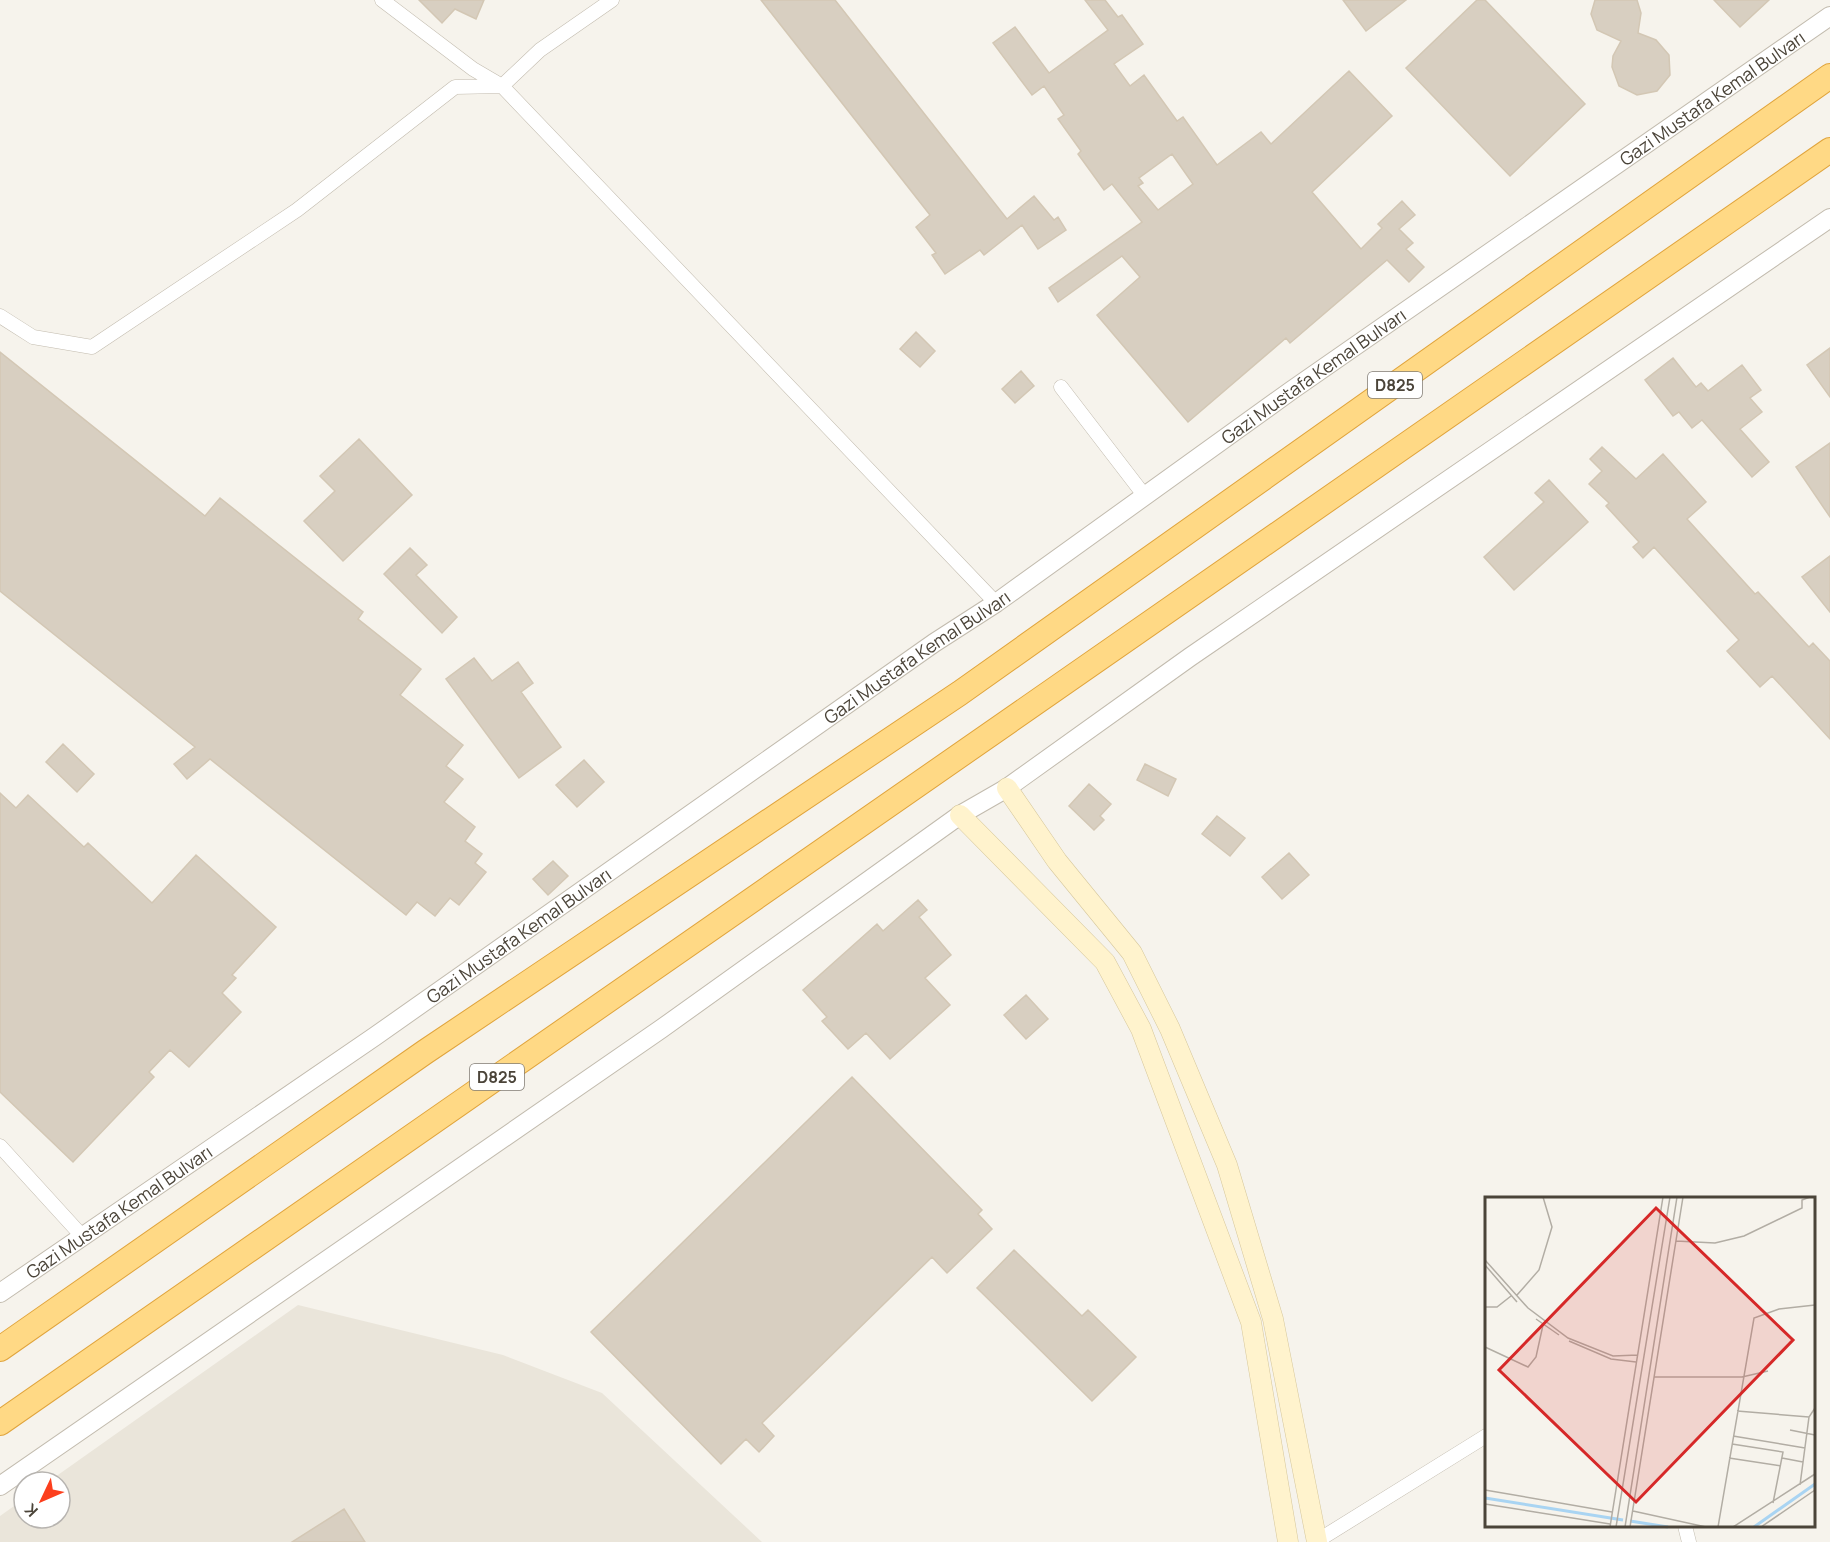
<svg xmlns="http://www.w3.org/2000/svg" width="1830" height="1542" viewBox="0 0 1830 1542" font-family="Manrope,sans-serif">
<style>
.residential{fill:#eae5da}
.building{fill:#d8cfc1;stroke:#d3c7b4;stroke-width:1.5;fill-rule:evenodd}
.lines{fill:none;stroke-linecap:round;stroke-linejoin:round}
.minor-casing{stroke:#c2bbae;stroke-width:15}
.tertiary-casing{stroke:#c2bbae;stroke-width:20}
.secondary-casing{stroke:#d6c79b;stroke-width:21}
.trunk-casing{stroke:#e0a43c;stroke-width:26}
.minor{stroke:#fff;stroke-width:14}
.tertiary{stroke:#fff;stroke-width:18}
.secondary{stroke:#fff3cd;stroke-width:20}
.trunk{stroke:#ffd985;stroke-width:24}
.labels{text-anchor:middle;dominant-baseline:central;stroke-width:4.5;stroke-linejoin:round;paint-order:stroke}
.shield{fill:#fff;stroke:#817c74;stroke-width:1.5}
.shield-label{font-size:16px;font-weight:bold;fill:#4b4439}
.street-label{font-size:18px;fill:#4b4439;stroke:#fff}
.inset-river{fill:none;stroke:#a9d4f2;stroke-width:3}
.inset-road{fill:none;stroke:#b2ada4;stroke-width:1.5}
.view{fill:#d62828;fill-opacity:0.15;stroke:#d62828;stroke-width:3}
.inset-edge{fill:none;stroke:#4b4439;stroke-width:3}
</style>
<rect width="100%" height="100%" fill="#f6f3ec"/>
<path class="residential" d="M 298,1305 L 503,1355 L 602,1393 L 762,1542 L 0,1542 L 0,1516 L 24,1499 L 24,1518 L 60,1518 L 60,1482 L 48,1482 Z"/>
<path class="building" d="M 419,0 L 484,0 L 476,19 L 455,9 L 442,23 Z
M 761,0 L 835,0 L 1007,219 L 1034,196 L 1054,220 L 1058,217 L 1066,230 L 1038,249 L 1022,225 L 984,255 L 980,250 L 945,274 L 932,255 L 936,253 L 916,227 L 930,215 Z
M 1085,0 L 1105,0 L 1118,17 L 1122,15 L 1143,44 L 1114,64 L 1130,86 L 1144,75 L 1177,121 L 1183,117 L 1217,165 L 1261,132 L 1271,144 L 1349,71 L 1392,116 L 1312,192 L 1361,249 L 1382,228 L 1378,224 L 1402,201 L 1415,215 L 1399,229 L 1413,243 L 1406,249 L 1424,267 L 1409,282 L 1387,260 L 1290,343 L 1286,338 L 1188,422 L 1097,315 L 1140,277 L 1122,256 L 1058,302 L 1049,288 L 1142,222 L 1112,184 L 1104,190 L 1078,154 L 1081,151 L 1058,119 L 1064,115 L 1044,86 L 1032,95 L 993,43 L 1015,27 L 1049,73 L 1108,30 ZM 1172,154 L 1193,184 L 1158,210 L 1138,186 L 1143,183 L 1139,178 Z
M 1343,0 L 1406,0 L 1366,31 Z
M 1477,0 L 1485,0 L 1585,104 L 1510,176 L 1406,68 Z
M 1595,0 L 1637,0 L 1641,13 L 1638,33 L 1656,40 L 1669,55 L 1670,75 L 1657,91 L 1637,95 L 1619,86 L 1612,67 L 1613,56 L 1621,41 L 1597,30 L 1591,14 Z
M 1714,0 L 1769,0 L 1740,27 Z
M 916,332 L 935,351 L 920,367 L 900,349 Z
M 1830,348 L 1830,397 L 1807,365 Z
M 0,352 L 205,516 L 220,498 L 363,612 L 358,619 L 421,669 L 400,695 L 463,745 L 446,766 L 463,779 L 444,802 L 475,827 L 465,841 L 482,854 L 475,863 L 486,872 L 459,905 L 450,898 L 435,916 L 417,902 L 406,915 L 210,759 L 187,779 L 174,764 L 195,747 L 0,591 Z
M 1673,358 L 1696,387 L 1701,383 L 1708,391 L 1742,365 L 1761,390 L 1750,398 L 1762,412 L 1740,429 L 1769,462 L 1752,477 L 1702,420 L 1692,428 L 1679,412 L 1673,416 L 1645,380 Z
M 1021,371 L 1034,386 L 1015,403 L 1002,389 Z
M 359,439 L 412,495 L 343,561 L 304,521 L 335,491 L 320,476 Z
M 1830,443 L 1830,517 L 1796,467 Z
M 1602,447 L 1636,479 L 1663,454 L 1706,502 L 1687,519 L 1755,594 L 1758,592 L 1809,647 L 1813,643 L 1830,661 L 1830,739 L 1772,676 L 1760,687 L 1727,651 L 1739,640 L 1654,547 L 1643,558 L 1633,547 L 1639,542 L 1606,506 L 1609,503 L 1589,484 L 1602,471 L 1590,459 Z
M 1549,480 L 1588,522 L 1514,590 L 1484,557 L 1544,502 L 1535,493 Z
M 410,548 L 427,565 L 416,575 L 457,617 L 442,633 L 384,574 Z
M 1830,556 L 1830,612 L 1802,577 Z
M 474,658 L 492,681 L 518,662 L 533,683 L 521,692 L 561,747 L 519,778 L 446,679 Z
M 63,744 L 94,774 L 77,792 L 46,762 Z
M 584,760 L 604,782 L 577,807 L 556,785 Z
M 1145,764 L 1176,779 L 1168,796 L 1137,780 Z
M 1089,784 L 1111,804 L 1100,816 L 1104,820 L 1094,830 L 1069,806 Z
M 0,793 L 16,808 L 28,795 L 84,847 L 88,843 L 152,903 L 196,855 L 276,927 L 232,975 L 236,978 L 222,993 L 241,1012 L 189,1067 L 170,1050 L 149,1072 L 154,1077 L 73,1162 L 0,1092 Z
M 1217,816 L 1245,838 L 1230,856 L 1202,834 Z
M 1289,853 L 1309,875 L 1282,899 L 1262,877 Z
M 553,861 L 568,876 L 548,895 L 533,879 Z
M 918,900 L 927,910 L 919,917 L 951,955 L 925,978 L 950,1005 L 890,1059 L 866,1033 L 848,1049 L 822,1021 L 827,1017 L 803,990 L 877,924 L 883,931 Z
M 1026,995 L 1048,1019 L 1026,1039 L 1004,1015 Z
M 852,1077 L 982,1210 L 978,1214 L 992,1229 L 947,1273 L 932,1257 L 762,1423 L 774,1436 L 759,1452 L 746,1439 L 721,1464 L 591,1332 Z
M 1014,1250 L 1082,1316 L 1088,1310 L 1136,1357 L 1092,1401 L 977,1288 Z
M 344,1509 L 365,1542 L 292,1542 Z"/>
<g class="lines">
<defs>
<path id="minor" d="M 382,0 L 473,69 L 502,86 L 996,603
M 0,316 L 33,337 L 92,347 L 297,210 L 455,87 L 502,86 L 540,50 L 612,0
M 1061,387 L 1144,495
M 0,1146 L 82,1236
M 1685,1526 L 1689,1542
M 1317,1541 L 1486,1436"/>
<g id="tertiary">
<path id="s1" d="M 0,1293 L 374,1037 L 934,643 L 996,603 L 1292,390 L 1830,16"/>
<path d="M 0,1486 L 661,1029 L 960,815 L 1007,788 L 1190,657 L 1830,218"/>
</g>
<path id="secondary" d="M 1007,788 L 1057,861 L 1132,953 L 1170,1029 L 1227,1165 L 1273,1319 L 1317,1542
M 960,815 L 1105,962 L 1141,1029 L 1251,1322 L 1288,1542"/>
<path id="trunk" d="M 0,1349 L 425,1052 L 960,693 L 1830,76
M 0,1423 L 1830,150"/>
</defs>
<use href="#minor" class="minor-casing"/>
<use href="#tertiary" class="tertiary-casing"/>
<use href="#secondary" class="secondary-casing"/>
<use href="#trunk" class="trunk-casing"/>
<use href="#minor" class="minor"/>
<use href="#tertiary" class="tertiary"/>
<use href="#secondary" class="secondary"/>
<use href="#trunk" class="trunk"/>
</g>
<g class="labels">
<g class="shield">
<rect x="1368" y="372" width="54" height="26" rx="4.5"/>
<rect x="470" y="1064" width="54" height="26" rx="4.5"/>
</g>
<g class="shield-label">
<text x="1395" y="385">D825</text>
<text x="497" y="1077">D825</text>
</g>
<g class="street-label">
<text stroke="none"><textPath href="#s1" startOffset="2088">Gazi Mustafa Kemal Bulvarı</textPath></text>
<text stroke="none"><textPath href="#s1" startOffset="1602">Gazi Mustafa Kemal Bulvarı</textPath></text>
<text stroke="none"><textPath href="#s1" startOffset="1116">Gazi Mustafa Kemal Bulvarı</textPath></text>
<text stroke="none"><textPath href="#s1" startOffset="630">Gazi Mustafa Kemal Bulvarı</textPath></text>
<text stroke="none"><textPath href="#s1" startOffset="144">Gazi Mustafa Kemal Bulvarı</textPath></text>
</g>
</g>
<g transform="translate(1485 1197)">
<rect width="330" height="330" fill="#f6f3ec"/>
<path class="inset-river" d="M 0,301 L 138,323M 145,324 L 183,330M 269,330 L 330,287"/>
<path class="inset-road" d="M 191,44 L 230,46 L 259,39 L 317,11 L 317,3 L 325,0M 0,63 L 43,111 L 83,141 L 128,159 L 153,158M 0,68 L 32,105M 32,98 L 54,73 L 67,30 L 58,0M 0,110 L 12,110 L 26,99M 51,122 L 74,138M 84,144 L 126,162 L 151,165M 0,150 L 43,170 L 51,160 L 58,128M 169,180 L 257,180 L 283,174M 252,214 L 324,220M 305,233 L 330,238M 248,239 L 320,251M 247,247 L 298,255 L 288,306M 244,261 L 296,269M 297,261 L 318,265M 315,288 L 324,220 L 330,211M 0,293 L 127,315M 0,307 L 125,327M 148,314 L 221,330M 125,330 L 178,0M 131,330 L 185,0M 140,330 L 192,0M 145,330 L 198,0M 233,330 L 269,121 L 294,112 L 330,108M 248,330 L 330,277M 276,330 L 330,293"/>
<path class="view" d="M 171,11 L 308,143 L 151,305 L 14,173 Z"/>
<rect width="330" height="330" class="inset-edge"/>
</g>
<g transform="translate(42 1500) rotate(226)"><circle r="28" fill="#ffffff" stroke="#b7b4b0" stroke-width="1.5"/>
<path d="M0-4.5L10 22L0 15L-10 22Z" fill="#fc3f1d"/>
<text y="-9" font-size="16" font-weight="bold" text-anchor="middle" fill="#4b4439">K</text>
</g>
</svg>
